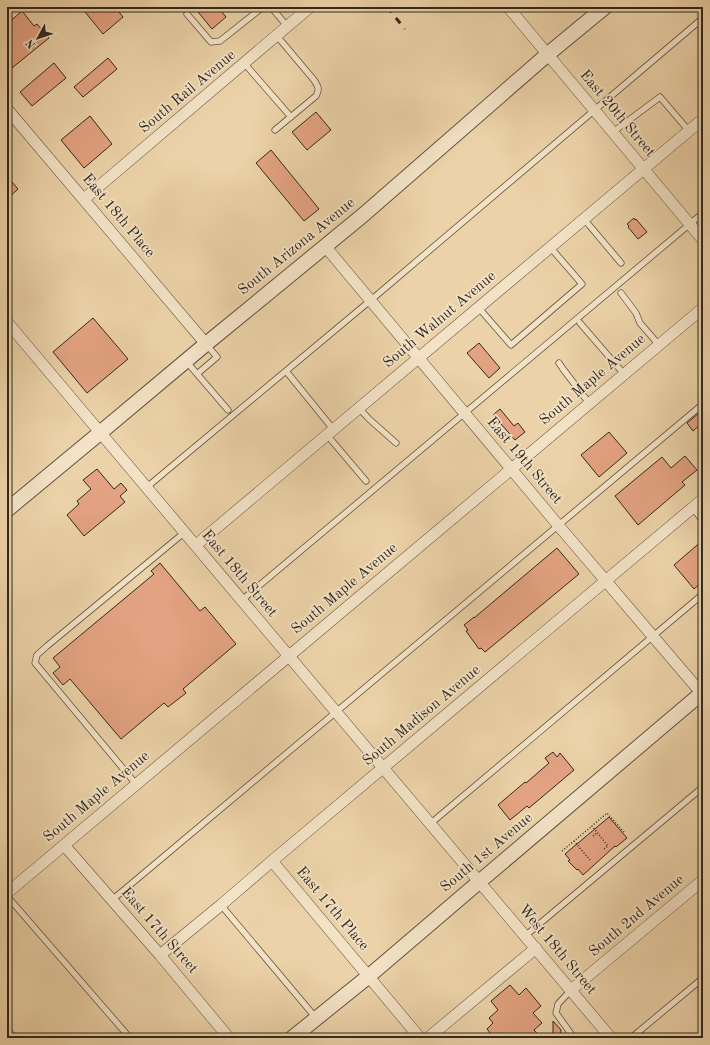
<svg xmlns="http://www.w3.org/2000/svg" width="710" height="1045" viewBox="0 0 710 1045" font-family="'Old Standard TT',serif">
<style>
.building{fill:#e3a281;stroke:#31281e}
.lines{fill:none;stroke-linecap:round;stroke-linejoin:round}
.service-casing{stroke:#605240;stroke-width:7}
.minor-casing{stroke:#605240;stroke-width:12}
.tertiary-casing{stroke:#605240;stroke-width:16}
.path{stroke:#31281e;stroke-width:1.5;stroke-dasharray:1 2;stroke-linecap:butt}
.service{stroke:#f3e2c6;stroke-width:5.5}
.minor{stroke:#f3e2c6;stroke-width:11}
.tertiary{stroke:#f3e2c6;stroke-width:14}
.rail{stroke:#31281e;stroke-width:3;stroke-dasharray:7 7;stroke-linecap:butt}
.labels{text-anchor:middle;dominant-baseline:central;stroke-width:3.5;stroke-linejoin:round;paint-order:stroke}
.street-label{font-size:15px;fill:#31281e;stroke:#f3e2c6}
</style>
<rect width="100%" height="100%" fill="#ecd2a8"/>
<filter id="stains"><feTurbulence type="fractalNoise" baseFrequency=".005" numOctaves="4"/><feColorMatrix values="0 0 0 0 .2 0 0 0 0 .09 0 0 0 0 .02 0 0 0 .5 -.17"/></filter>
<radialGradient id="worn" r=".72"><stop offset=".6" stop-color="#630" stop-opacity="0"/><stop offset="1" stop-color="#630" stop-opacity=".3"/></radialGradient>
<path class="building" d="M 81,7 L 115,7 L 123,17 L 103,34 Z
M 194,7 L 218,7 L 226,17 L 212,29 Z
M 22,11 L 34,26 L 37,24 L 49,38 L 7,72 L 7,24 Z
M 108,58 L 117,69 L 83,97 L 74,87 Z
M 54,63 L 66,78 L 32,106 L 20,92 Z
M 316,112 L 331,130 L 307,150 L 292,132 Z
M 90,116 L 112,144 L 84,168 L 61,140 Z
M 271,150 L 319,209 L 304,221 L 256,163 Z
M 7,176 L 18,189 L 7,199 Z
M 634,218 L 635,220 L 636,219 L 647,232 L 638,239 L 628,227 L 629,226 L 627,224 Z
M 93,318 L 128,359 L 87,393 L 53,352 Z
M 479,343 L 500,368 L 489,378 L 467,353 Z
M 500,409 L 514,426 L 518,423 L 525,432 L 515,440 L 493,415 Z
M 699,413 L 703,418 L 703,422 L 693,431 L 687,423 Z
M 609,432 L 627,453 L 599,477 L 581,455 Z
M 685,456 L 697,470 L 682,482 L 685,485 L 638,525 L 615,496 L 662,457 L 671,468 Z
M 97,469 L 114,489 L 121,483 L 127,490 L 120,496 L 125,502 L 84,536 L 67,515 L 79,504 L 77,501 L 91,489 L 83,480 Z
M 703,540 L 703,581 L 694,589 L 674,565 Z
M 557,548 L 579,574 L 485,652 L 481,648 L 479,649 L 466,631 L 468,630 L 464,625 L 474,617 L 474,618 Z
M 160,563 L 200,611 L 205,607 L 236,644 L 183,689 L 186,693 L 168,707 L 164,703 L 121,739 L 70,679 L 63,685 L 53,673 L 60,667 L 53,658 L 154,574 L 151,571 Z
M 553,752 L 557,757 L 560,753 L 574,770 L 529,808 L 527,806 L 510,820 L 498,805 L 525,782 L 526,783 L 549,763 L 545,758 Z
M 609,817 L 627,838 L 616,847 L 615,846 L 583,875 L 578,869 L 577,870 L 568,861 L 570,860 L 565,854 Z
M 510,985 L 519,995 L 526,988 L 541,1006 L 533,1013 L 542,1023 L 534,1030 L 541,1038 L 494,1038 L 487,1029 L 493,1023 L 489,1018 L 498,1010 L 491,1001 Z
M 553,1021 L 561,1030 L 560,1038 L 553,1038 Z"/>
<g class="lines">
<defs>
<path id="service" d="M 271,7 L 287,26
M 187,14 L 211,42 L 220,41 L 263,7
M 244,63 L 291,117
M 275,130 L 316,96 C 320,89 318,86 314,80 L 277,36
M 613,132 L 660,97 L 689,131
M 584,219 L 621,263
M 621,293 L 636,313 L 640,323 L 659,345
M 478,307 L 511,345 L 582,284 L 550,247
M 580,323 L 624,374
M 186,361 L 228,410
M 559,363 L 563,369 L 589,403
M 286,371 L 333,429
M 197,374 L 217,357 L 206,344
M 359,408 L 369,419 L 396,443
M 327,435 L 366,481
M 147,487 L 371,300 L 703,18
M 693,508 L 703,521
M 242,600 L 703,213
M 136,784 L 35,663 L 37,655 L 47,646 L 185,532
M 430,824 L 703,594
M 7,896 L 130,1038
M 112,900 L 703,404
M 221,905 L 316,1018
M 525,936 L 703,787
M 571,990 L 558,1004 L 556,1013 L 574,1038
M 631,1038 L 703,978"/>
<path id="minor" d="M 508,7 L 703,240
M 7,9 L 9,7
M 7,109 L 206,344
M 84,199 L 310,7
M 325,246 L 558,525 L 703,695
M 7,322 L 611,1038
M 196,545 L 703,119
M 64,845 L 160,955 L 229,1038
M 272,861 L 420,1038
M 7,893 L 703,308
M 160,955 L 221,905 L 272,861 L 703,499
M 571,990 L 703,880
M 7,1033 L 11,1038
M 428,1038 L 536,948"/>
<path id="tertiary" d="M 7,510 L 101,432 L 206,344 L 362,216 L 548,54 L 605,7
M 292,1038 L 369,976 L 479,882 L 703,692"/>
</defs>
<use href="#service" class="service-casing"/>
<use href="#minor" class="minor-casing"/>
<use href="#tertiary" class="tertiary-casing"/>
<path class="path" d="M 593,836 L 597,833
M 574,841 L 590,860
M 604,849 L 608,846 L 592,826 L 607,813 L 624,832
M 562,851 L 592,826"/>
<use href="#service" class="service"/>
<use href="#minor" class="minor"/>
<use href="#tertiary" class="tertiary"/>
<path class="rail" d="M 387,7 L 405,29"/>
</g>
<g class="labels">
<g class="street-label">
<text transform="translate(188 92) rotate(-40)">South Rail Avenue</text>
<text transform="translate(617 114) rotate(50)">East 20th Street</text>
<text transform="translate(118 216) rotate(50)">East 18th Place</text>
<text transform="translate(297 247) rotate(-39)">South Arizona Avenue</text>
<text transform="translate(440 320) rotate(-40)">South Walnut Avenue</text>
<text transform="translate(593 380) rotate(-40)">South Maple Avenue</text>
<text transform="translate(524 461) rotate(50)">East 19th Street</text>
<text transform="translate(239 574) rotate(50)">East 18th Street</text>
<text transform="translate(345 589) rotate(-40)">South Maple Avenue</text>
<text transform="translate(422 716) rotate(-40)">South Madison Avenue</text>
<text transform="translate(97 797) rotate(-40)">South Maple Avenue</text>
<text transform="translate(487 853) rotate(-40)">South 1st Avenue</text>
<text transform="translate(332 909) rotate(50)">East 17th Place</text>
<text transform="translate(637 916) rotate(-40)">South 2nd Avenue</text>
<text transform="translate(159 931) rotate(49)">East 17th Street</text>
<text transform="translate(557 950) rotate(50)">West 18th Street</text>
</g>
</g>
<rect width="710" height="1045" fill="none" stroke="#ecd2a8" stroke-width="24"/>
<rect x="8" y="8" width="694" height="1029" fill="none" stroke="#31281e" stroke-width="2"/>
<rect x="12" y="12" width="686" height="1021" fill="none" stroke="#31281e"/>
<g transform="translate(38 38) rotate(230)" stroke="#f3e2c6" stroke-width="3" paint-order="stroke">
<path d="M0-3L7 15L0 10L-7 15Z" fill="#31281e"/>
<text y="-6" font-size="11" font-weight="bold" text-anchor="middle" fill="#31281e">N</text>
</g>
<rect width="100%" height="100%" filter="url(#stains)"/>
<rect width="100%" height="100%" fill="url(#worn)"/>
</svg>
